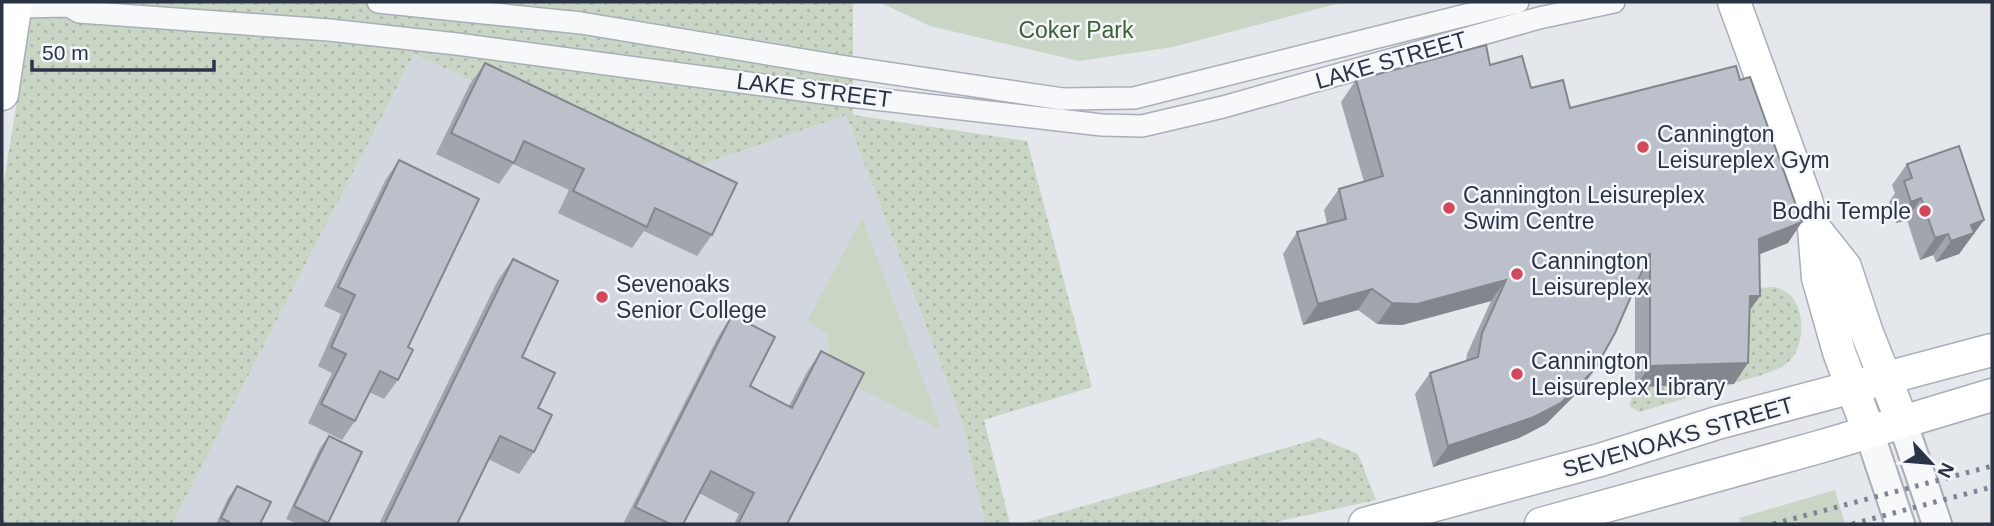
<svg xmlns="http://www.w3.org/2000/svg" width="1994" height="526" viewBox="0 0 1994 526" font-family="Helvetica,sans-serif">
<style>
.built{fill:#d2d6de}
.grass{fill:url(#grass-dots)}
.green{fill:#c9d6c5}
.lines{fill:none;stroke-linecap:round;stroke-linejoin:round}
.minor-casing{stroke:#a9aeb7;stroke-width:24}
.tertiary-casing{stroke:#a9aeb7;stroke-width:32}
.secondary-casing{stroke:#a9aeb7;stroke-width:35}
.minor{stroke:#f7f8fa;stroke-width:21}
.tertiary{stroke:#f7f8fa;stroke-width:28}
.secondary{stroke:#fff;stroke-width:32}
.rail{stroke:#7d8696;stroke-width:5;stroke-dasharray:3.5 7;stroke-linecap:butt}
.wall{fill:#a1a5ae}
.shaded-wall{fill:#83868d}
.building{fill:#bbc0ca;stroke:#83868d;stroke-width:2}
.poi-dot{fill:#d1495b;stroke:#f4f6f9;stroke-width:2.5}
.labels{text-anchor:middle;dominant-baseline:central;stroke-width:5;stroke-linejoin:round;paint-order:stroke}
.park-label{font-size:23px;fill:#3f6138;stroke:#f4f6f9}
.street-label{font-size:23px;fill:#2b3445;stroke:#f4f6f9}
.poi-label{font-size:23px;fill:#2b3445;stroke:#f4f6f9;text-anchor:start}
</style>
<defs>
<pattern id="grass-dots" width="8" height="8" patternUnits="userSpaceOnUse" patternTransform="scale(1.75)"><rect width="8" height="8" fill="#c9d6c5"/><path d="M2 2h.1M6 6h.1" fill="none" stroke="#adb8ab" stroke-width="1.8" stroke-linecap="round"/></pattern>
</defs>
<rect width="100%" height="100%" fill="#e4e7ec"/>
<path class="built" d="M 414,54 L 675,174 L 846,115 L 962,421 L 985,524 L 172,524 Z"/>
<path class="grass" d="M 33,2 L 853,2 L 853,115 L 1027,141 L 1092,387 L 984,420 L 1010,524 L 985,524 L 962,421 L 846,115 L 675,174 L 414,54 L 172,524 L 2,524 L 2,193 Z
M 1775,287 C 1782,289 1788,292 1793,298 C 1806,316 1804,351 1786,364 C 1771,374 1751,378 1734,383 L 1745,289 Z
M 1734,384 L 1639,412 L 1629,406 L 1635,387 Z
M 1320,438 L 1358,454 L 1376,500 L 1267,524 L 1021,524 Z"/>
<path class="green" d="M 879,2 L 1344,2 L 1173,47 L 1079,61 L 930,26 Z
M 862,218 L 942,430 L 825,371 L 829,347 L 826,333 L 807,322 Z
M 1835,490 L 1845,524 L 1741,524 L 1739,518 Z"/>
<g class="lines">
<defs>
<path id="minor" d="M 378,2 L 581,23 L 834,65 L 1063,99 L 1134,98 L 1518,2
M 15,7 L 69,6 L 79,12 L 329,30 L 457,44 L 831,94 L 1102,125 L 1142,126 L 1223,107 L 1539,18 L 1614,2"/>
<path id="tertiary" d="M 1902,421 L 1937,524
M 1869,432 L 1900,524"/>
<path id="secondary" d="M 1734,2 L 1806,200 L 1814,228 L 1818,278 L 1839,352 L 1869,432
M 2,94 L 16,2
M 1814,228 L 1845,267 L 1867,333 L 1902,421
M 1365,524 L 1600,460 L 1717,423 L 1992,350
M 1541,524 L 1826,445 L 1992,395"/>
</defs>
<use href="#minor" class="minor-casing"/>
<use href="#tertiary" class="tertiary-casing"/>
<use href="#secondary" class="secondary-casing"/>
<use href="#minor" class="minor"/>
<use href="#tertiary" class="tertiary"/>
<use href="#secondary" class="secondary"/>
<path class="rail" d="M 1773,524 L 1992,466
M 1852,524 L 1992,487"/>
</g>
<path class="wall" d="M 485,63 L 712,235 L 697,256 L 644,231 L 632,248 L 558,213 L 569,190 L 513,164 L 499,184 L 436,154 L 470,84 Z
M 1490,65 L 1531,88 L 1570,108 L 1740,80 L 1788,243 L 1759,254 L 1760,296 L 1749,310 L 1734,384 L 1635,387 L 1635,287 L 1595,369 L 1580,390 L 1546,424 L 1519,438 L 1433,467 L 1415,394 L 1430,373 L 1466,361 L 1467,354 L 1491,301 L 1402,325 L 1377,324 L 1358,310 L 1303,325 L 1283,254 L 1297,232 L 1327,224 L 1324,210 L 1339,189 L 1364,182 L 1341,102 L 1356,80 Z
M 399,160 L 408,347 L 398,380 L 384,399 L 369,392 L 355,421 L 342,440 L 308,423 L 332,373 L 318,366 L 341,314 L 324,306 L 386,179 Z
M 1907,164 L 1984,220 L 1959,254 L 1936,262 L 1933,255 L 1920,260 L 1907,220 L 1896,223 L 1889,202 L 1895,193 L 1892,185 Z
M 513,259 L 522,357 L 538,408 L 534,452 L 519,474 L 488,459 L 457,524 L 379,524 L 498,280 Z
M 732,315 L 750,386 L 789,406 L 807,372 L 821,351 L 787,524 L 734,524 L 739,514 L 699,493 L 683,524 L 623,524 L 718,337 Z
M 329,436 L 362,452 L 327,524 L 298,524 L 286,519 L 320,448 Z
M 237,486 L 260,524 L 216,524 L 228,498 Z"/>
<path class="shaded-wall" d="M 1921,198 L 1907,220 L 1896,223 L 1911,202 Z
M 1984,220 L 1959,254 L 1936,262 L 1951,241 L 1971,225 Z
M 1802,222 L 1788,243 L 1745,260 L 1759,239 Z
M 1948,234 L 1933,255 L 1920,260 L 1935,238 Z
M 1506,280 L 1491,301 L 1402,325 L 1377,324 L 1392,303 Z
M 1372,289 L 1358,310 L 1303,325 L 1318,304 Z
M 1750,296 L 1760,296 L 1745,317 Z
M 1748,363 L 1734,384 L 1635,387 L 1650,366 Z
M 1595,369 L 1580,390 L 1546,424 L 1519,438 L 1433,467 L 1448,446 Z"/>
<path class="building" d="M 1486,45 L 1490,65 L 1522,56 L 1531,88 L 1563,80 L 1570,108 L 1736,66 L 1740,80 L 1750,77 L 1802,222 L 1759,239 L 1760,296 L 1750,296 L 1748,363 L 1650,366 L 1650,253 L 1615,333 L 1595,369 L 1561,403 L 1534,417 L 1448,446 L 1430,373 L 1478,357 L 1482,333 L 1506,280 L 1417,304 L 1392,303 L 1372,289 L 1318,304 L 1297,232 L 1346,219 L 1339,189 L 1383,176 L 1356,80 Z
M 485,63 L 737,183 L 712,235 L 655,208 L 647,227 L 573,191 L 584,169 L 524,141 L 514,163 L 451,133 Z
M 1959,146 L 1984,220 L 1971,225 L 1974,233 L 1951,241 L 1948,234 L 1935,238 L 1921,198 L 1911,202 L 1904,181 L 1912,178 L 1907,164 Z
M 399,160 L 479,199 L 408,347 L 413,350 L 398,380 L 380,371 L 355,421 L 321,404 L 346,354 L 331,347 L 355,295 L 338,287 Z
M 513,259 L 558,281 L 522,357 L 555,373 L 538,408 L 552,415 L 534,452 L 500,436 L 457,524 L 384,524 Z
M 732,315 L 775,337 L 750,386 L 792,408 L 821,351 L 864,373 L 787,524 L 738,524 L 754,493 L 711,471 L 683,524 L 670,524 L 635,507 Z
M 329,436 L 362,452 L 328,523 L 294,506 Z
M 237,486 L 271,502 L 260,524 L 228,524 L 229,522 L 221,518 Z"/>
<g class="poi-dot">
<circle cx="1643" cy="147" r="7"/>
<circle cx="1449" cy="208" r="7"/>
<circle cx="1925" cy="211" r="7"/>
<circle cx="1517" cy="274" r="7"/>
<circle cx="602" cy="297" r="7"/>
<circle cx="1517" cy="374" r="7"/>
</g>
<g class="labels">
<g class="park-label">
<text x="1076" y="30">Coker Park</text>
</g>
<g class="street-label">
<text transform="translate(1391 60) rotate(-16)">LAKE STREET</text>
<text transform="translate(814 90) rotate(7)">LAKE STREET</text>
<text transform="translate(1678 437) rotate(-16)">SEVENOAKS STREET</text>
</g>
<g class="poi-label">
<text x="1657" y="134">Cannington<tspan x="1657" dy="26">Leisureplex Gym</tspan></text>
<text x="1463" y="195">Cannington Leisureplex<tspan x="1463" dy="26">Swim Centre</tspan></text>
<text x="1911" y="211" text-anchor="end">Bodhi Temple</text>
<text x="1531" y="261">Cannington<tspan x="1531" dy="26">Leisureplex</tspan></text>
<text x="616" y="284">Sevenoaks<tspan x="616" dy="26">Senior College</tspan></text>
<text x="1531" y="361">Cannington<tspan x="1531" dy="26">Leisureplex Library</tspan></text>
</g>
</g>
<rect width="1994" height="526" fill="none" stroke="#2b3445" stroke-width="7"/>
<g transform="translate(1931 463) rotate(116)" stroke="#f4f6f9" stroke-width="5" paint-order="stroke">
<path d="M0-5L12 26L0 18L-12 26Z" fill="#2b3445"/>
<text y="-10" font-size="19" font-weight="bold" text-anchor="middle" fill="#2b3445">N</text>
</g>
<path d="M32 60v10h182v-10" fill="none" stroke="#2b3445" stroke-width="3.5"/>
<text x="42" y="60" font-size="21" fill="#2b3445" stroke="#f4f6f9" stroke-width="5" paint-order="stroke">50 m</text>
</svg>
